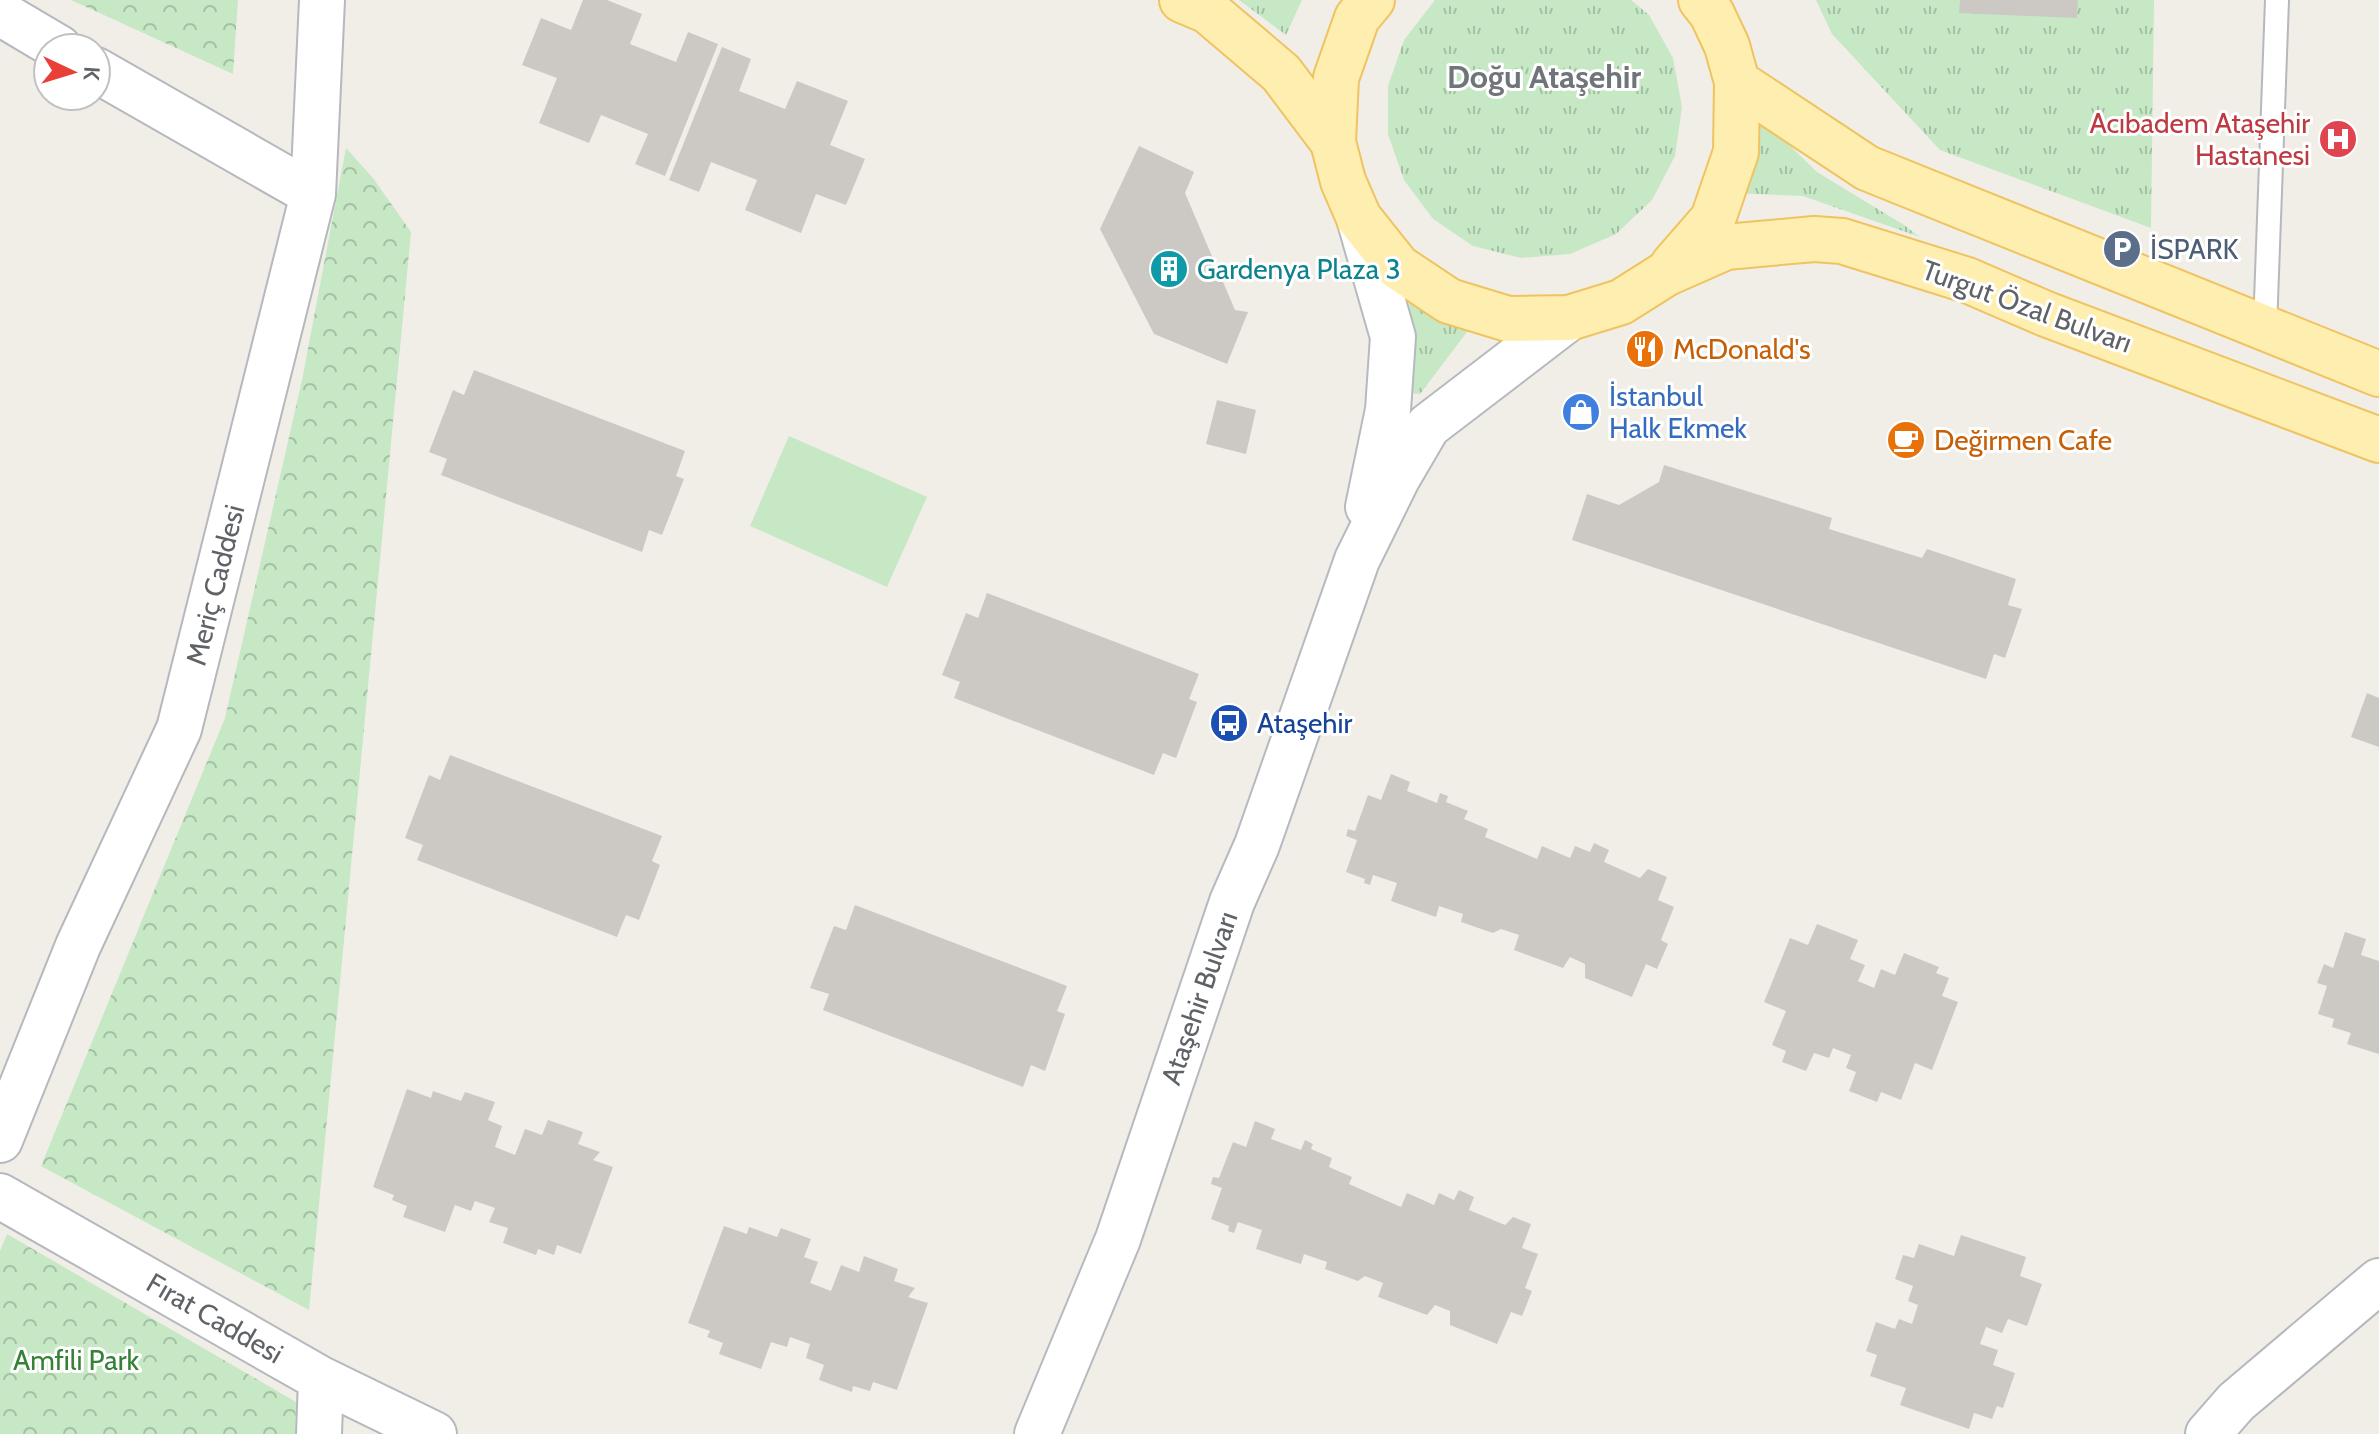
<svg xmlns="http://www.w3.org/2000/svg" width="2379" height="1434" viewBox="0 0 2379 1434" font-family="Cabin,sans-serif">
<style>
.grass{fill:url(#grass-tufts)}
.park{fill:url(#park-crowns)}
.pitch{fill:#c6e8c5}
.building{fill:#ccc9c5}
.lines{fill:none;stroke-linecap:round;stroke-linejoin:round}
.lane-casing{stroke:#b5b8bc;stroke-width:26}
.street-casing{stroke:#b5b8bc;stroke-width:48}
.secondary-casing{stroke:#b6babf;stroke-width:48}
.primary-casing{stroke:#f0c361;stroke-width:48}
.lane{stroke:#fff;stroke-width:22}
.street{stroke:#fff;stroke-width:44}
.secondary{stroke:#fff;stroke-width:44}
.primary{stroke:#feefb0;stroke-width:44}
.labels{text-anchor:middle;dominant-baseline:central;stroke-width:6;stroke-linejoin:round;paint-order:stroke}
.health-label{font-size:28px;fill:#be3a42;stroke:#fff;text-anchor:end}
.service-label{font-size:28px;fill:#4e5e75;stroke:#fff;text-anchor:start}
.culture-label{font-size:28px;fill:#0d838f;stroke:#fff;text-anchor:start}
.street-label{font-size:28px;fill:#5f6368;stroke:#fff}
.food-label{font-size:28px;fill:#c56008;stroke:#fff;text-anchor:start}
.shop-label{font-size:28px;fill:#366cbe;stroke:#fff;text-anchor:start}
.transit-label{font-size:28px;fill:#164399;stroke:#fff;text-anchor:start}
.park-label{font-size:28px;fill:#358136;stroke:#fff}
.quarter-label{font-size:32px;font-weight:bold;fill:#70757a;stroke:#fff}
</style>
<defs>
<pattern id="grass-tufts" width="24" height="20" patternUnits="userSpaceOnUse" patternTransform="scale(2)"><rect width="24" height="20" fill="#c6e8c5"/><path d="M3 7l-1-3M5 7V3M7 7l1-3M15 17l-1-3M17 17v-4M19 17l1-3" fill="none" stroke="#a4c0a4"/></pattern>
<pattern id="park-crowns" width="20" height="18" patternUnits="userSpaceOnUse" patternTransform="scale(2)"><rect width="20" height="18" fill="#c6e8c5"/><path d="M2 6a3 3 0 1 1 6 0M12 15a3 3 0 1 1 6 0" fill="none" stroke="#a4c0a4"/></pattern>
</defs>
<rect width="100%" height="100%" fill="#f1eee8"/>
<path class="grass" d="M 1239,0 L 1302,0 L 1286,35 Z
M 1435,0 L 1631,0 L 1649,15 L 1673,58 L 1682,107 L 1675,156 L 1652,200 L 1616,234 L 1570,254 L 1521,258 L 1473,246 L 1433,219 L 1404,180 L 1388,134 L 1388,86 L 1404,40 Z
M 1816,0 L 2154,0 L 2151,228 L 1940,150 L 1832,34 Z
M 1756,113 L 1817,172 L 1904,225 L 1920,237 L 1803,196 L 1733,193 Z
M 1404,268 L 1483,311 L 1420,394 L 1409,393 L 1412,323 Z"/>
<path class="park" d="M 71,0 L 238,0 L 233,74 Z
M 346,148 L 373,178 L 411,232 L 309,1310 L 41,1166 L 225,718 L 302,380 Z
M 7,1234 L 296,1402 L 295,1434 L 0,1434 L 0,1251 Z"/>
<path class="pitch" d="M 789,436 L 927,497 L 887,587 L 750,526 Z"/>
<path class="building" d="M 583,0 L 607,0 L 642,14 L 630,44 L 676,62 L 688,32 L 718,44 L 665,176 L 635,164 L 648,134 L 601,115 L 589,143 L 539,123 L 557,78 L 522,65 L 541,18 L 571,30 Z
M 1960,0 L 2078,0 L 2077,18 L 1959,13 Z
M 722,47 L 751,59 L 739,91 L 785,109 L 797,81 L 848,101 L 830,145 L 865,159 L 846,205 L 816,194 L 801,233 L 745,210 L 757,180 L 711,162 L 699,192 L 669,180 Z
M 1139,146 L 1194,172 L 1185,193 L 1235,310 L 1248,312 L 1227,364 L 1154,334 L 1100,229 Z
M 474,370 L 685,451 L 676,476 L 684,479 L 662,535 L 649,530 L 642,552 L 441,475 L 447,459 L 429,452 L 453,390 L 464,395 Z
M 1217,400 L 1256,410 L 1246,454 L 1206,444 Z
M 1664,465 L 1832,518 L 1829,529 L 1922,558 L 1927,549 L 2016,579 L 2008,605 L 2022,609 L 2005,658 L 1994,654 L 1986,679 L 1572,540 L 1587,494 L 1619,505 L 1659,482 Z
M 987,593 L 1199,674 L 1189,699 L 1197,702 L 1176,758 L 1163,753 L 1154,775 L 954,698 L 960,682 L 942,675 L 966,613 L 978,618 Z
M 2367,693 L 2379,698 L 2379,747 L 2351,737 Z
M 450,755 L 662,836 L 652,861 L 660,865 L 639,920 L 626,915 L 617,937 L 417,860 L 423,845 L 405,838 L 429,775 L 440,780 Z
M 1391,774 L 1410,782 L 1407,791 L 1437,803 L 1440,793 L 1448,796 L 1446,802 L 1468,811 L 1464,819 L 1488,829 L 1485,837 L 1537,859 L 1542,846 L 1570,858 L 1575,846 L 1590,852 L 1594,843 L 1609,850 L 1604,862 L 1640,878 L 1648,869 L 1667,877 L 1658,900 L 1674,907 L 1661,940 L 1668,944 L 1657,969 L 1646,964 L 1632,997 L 1585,978 L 1585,964 L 1570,957 L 1563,968 L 1514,950 L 1519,935 L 1501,929 L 1493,933 L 1461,922 L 1463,914 L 1439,906 L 1436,917 L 1391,901 L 1397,883 L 1373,875 L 1370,885 L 1364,883 L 1365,879 L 1346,872 L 1357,840 L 1346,836 L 1348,829 L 1355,831 L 1368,795 L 1381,800 Z
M 855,905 L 1067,986 L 1057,1011 L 1065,1014 L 1045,1071 L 1031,1065 L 1023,1087 L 823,1010 L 829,994 L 810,988 L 834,926 L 846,930 Z
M 1817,924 L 1858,940 L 1850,959 L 1865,965 L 1858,981 L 1874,988 L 1881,969 L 1895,975 L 1904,953 L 1939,967 L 1936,973 L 1949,978 L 1942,996 L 1958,1002 L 1932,1070 L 1915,1063 L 1901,1100 L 1881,1092 L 1877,1102 L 1849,1091 L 1856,1072 L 1846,1068 L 1851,1055 L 1833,1048 L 1829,1058 L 1814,1053 L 1806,1071 L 1782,1062 L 1786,1051 L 1772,1045 L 1786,1011 L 1764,1002 L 1790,938 L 1808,945 Z
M 2345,932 L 2366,939 L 2361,955 L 2379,961 L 2379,1054 L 2347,1044 L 2351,1033 L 2332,1027 L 2334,1019 L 2318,1014 L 2327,986 L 2317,983 L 2324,964 L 2333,968 Z
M 407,1089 L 431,1098 L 433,1091 L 461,1101 L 465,1092 L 495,1102 L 488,1120 L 502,1126 L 495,1147 L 515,1155 L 525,1129 L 542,1135 L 548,1120 L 583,1132 L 578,1144 L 600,1152 L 593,1160 L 613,1167 L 581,1254 L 557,1245 L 554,1255 L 538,1249 L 536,1255 L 503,1243 L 508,1228 L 489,1222 L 495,1208 L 475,1201 L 471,1211 L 455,1205 L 445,1232 L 403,1217 L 407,1206 L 392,1200 L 394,1195 L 373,1187 Z
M 1255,1121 L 1275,1129 L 1271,1139 L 1301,1150 L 1305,1140 L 1313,1144 L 1311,1149 L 1332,1158 L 1329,1167 L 1352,1177 L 1349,1184 L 1401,1207 L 1407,1193 L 1434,1205 L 1439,1193 L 1454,1200 L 1459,1190 L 1474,1197 L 1469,1210 L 1505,1225 L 1513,1217 L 1531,1224 L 1522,1248 L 1538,1254 L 1525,1288 L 1532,1291 L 1522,1316 L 1511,1312 L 1497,1344 L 1450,1325 L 1450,1311 L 1435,1305 L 1427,1315 L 1378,1297 L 1383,1283 L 1365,1276 L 1358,1281 L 1325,1269 L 1327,1262 L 1304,1254 L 1301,1264 L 1256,1249 L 1262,1230 L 1238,1222 L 1234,1233 L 1228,1231 L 1229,1226 L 1211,1219 L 1222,1188 L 1211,1184 L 1213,1177 L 1219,1178 L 1233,1142 L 1246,1147 Z
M 724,1226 L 747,1234 L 749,1227 L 777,1237 L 781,1228 L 811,1239 L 804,1257 L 818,1262 L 810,1283 L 831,1291 L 841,1265 L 859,1272 L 864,1256 L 898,1269 L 894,1281 L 915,1288 L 908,1297 L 928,1303 L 897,1390 L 873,1382 L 870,1391 L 853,1386 L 852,1392 L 819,1380 L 824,1365 L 806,1358 L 810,1344 L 790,1337 L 787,1347 L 771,1342 L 761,1369 L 719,1354 L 723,1343 L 707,1337 L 710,1331 L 688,1323 Z
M 1961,1235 L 2026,1257 L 2020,1276 L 2042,1284 L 2027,1326 L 2008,1319 L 2002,1333 L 1986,1327 L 1980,1344 L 1998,1350 L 1993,1365 L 2015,1373 L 2003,1408 L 1997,1406 L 1992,1419 L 1974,1413 L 1969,1429 L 1900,1405 L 1906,1388 L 1870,1376 L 1877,1355 L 1866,1351 L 1876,1322 L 1895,1329 L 1899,1319 L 1912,1324 L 1918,1305 L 1908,1301 L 1913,1286 L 1895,1279 L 1903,1255 L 1914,1258 L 1919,1244 L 1954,1256 Z"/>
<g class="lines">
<defs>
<path id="lane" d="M 2265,328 L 2277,0"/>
<path id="street" d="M 0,13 L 59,48
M 96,70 L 313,194
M 0,1140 L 78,946 L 179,729 L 313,194 L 322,0
M 0,1196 L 321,1379 L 434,1434
M 319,1434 L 321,1379
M 2208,1434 L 2236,1402 L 2379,1281"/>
<path id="secondary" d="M 1359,218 L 1393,337 L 1388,410 L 1368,507
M 1037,1434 L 1118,1239 L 1232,902 L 1257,845 L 1357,560 L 1397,479 L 1428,426 L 1569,318"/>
<path id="primary" d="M 1182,0 L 1208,11 L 1281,73 L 1333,142
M 1372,0 L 1357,18 L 1336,78 L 1333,142 L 1343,181 L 1359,218 L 1398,267 L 1449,301 L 1508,319 L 1569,318 L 1621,302 L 1667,273 L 1726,247 L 1814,239 L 1842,241 L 1967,280 L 2046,314 L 2379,440
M 1737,82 L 1867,168 L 2379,374
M 1673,265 L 1713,219 L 1736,152 L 1737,82 L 1727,46 L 1712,14 L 1701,0"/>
</defs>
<use href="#lane" class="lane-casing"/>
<use href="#street" class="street-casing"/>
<use href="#secondary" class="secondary-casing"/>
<use href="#primary" class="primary-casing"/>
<use href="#lane" class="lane"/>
<use href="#street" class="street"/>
<use href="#secondary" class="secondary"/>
<use href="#primary" class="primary"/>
</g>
<defs>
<symbol id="hospital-disc" viewBox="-11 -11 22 22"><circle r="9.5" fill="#e0444e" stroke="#fff"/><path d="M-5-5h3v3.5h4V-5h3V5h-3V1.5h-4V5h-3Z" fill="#fff"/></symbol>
<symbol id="parking-disc" viewBox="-11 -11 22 22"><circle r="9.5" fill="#5c6f8a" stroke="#fff"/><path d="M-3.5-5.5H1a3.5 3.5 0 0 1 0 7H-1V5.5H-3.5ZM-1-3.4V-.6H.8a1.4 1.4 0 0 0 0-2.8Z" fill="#fff"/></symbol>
<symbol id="building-disc" viewBox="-11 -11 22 22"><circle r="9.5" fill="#0f9aa8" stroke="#fff"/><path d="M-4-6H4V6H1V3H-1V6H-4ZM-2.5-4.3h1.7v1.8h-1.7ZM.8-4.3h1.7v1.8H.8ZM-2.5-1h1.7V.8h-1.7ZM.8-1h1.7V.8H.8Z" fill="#fff"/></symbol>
<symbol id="restaurant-disc" viewBox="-11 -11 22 22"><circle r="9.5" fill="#e8710a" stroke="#fff"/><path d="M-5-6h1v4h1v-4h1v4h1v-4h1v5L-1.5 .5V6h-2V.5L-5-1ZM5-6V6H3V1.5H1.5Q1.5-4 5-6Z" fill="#fff"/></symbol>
<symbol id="shop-disc" viewBox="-11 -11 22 22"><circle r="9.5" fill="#3f7fe0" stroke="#fff"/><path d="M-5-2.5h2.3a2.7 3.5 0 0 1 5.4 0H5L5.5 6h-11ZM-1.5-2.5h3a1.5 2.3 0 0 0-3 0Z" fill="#fff"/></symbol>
<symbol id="cafe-disc" viewBox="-11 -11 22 22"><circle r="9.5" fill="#e8710a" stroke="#fff"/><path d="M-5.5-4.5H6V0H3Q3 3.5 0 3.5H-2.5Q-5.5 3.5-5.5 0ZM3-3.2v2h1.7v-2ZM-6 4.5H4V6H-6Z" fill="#fff"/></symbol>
<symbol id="bus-disc" viewBox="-11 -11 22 22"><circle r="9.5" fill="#1a4fb4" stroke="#fff"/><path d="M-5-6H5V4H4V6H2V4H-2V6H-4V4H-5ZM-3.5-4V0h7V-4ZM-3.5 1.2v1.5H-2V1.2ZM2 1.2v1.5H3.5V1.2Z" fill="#fff"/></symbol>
</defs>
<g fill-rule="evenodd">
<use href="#hospital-disc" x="2316" y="117" width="44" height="44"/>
<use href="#parking-disc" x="2100" y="227" width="44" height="44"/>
<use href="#building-disc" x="1147" y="247" width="44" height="44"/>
<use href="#restaurant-disc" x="1623" y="327" width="44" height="44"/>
<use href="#shop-disc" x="1559" y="390" width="44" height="44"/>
<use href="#cafe-disc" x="1884" y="418" width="44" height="44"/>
<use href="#bus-disc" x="1207" y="701" width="44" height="44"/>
</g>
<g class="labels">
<g class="health-label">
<text x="2310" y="123">Acıbadem Ataşehir<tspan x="2310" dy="32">Hastanesi</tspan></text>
</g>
<g class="service-label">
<text x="2150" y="249">İSPARK</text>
</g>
<g class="culture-label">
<text x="1197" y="269">Gardenya Plaza 3</text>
</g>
<g class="street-label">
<text transform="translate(2027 306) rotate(20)">Turgut Özal Bulvarı</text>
<text transform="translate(215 585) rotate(-76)">Meriç Caddesi</text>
<text transform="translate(1199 998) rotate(-71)">Ataşehir Bulvarı</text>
<text transform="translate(215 1318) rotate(30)">Fırat Caddesi</text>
</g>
<g class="food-label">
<text x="1673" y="349">McDonald's</text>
<text x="1934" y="440">Değirmen Cafe</text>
</g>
<g class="shop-label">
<text x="1609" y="396">İstanbul<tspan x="1609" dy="32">Halk Ekmek</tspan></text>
</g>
<g class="transit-label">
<text x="1257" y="723">Ataşehir</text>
</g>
<g class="park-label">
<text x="76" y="1360">Amfili Park</text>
</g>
<g class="quarter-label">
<text x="1544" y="76">Doğu Ataşehir</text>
</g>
</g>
<g transform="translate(72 72) rotate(94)"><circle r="38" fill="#ffffff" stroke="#bfc1c3" stroke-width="2"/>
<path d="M0-6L14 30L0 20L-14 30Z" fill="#e83f37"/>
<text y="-12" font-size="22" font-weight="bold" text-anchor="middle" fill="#5f6368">K</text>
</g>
</svg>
